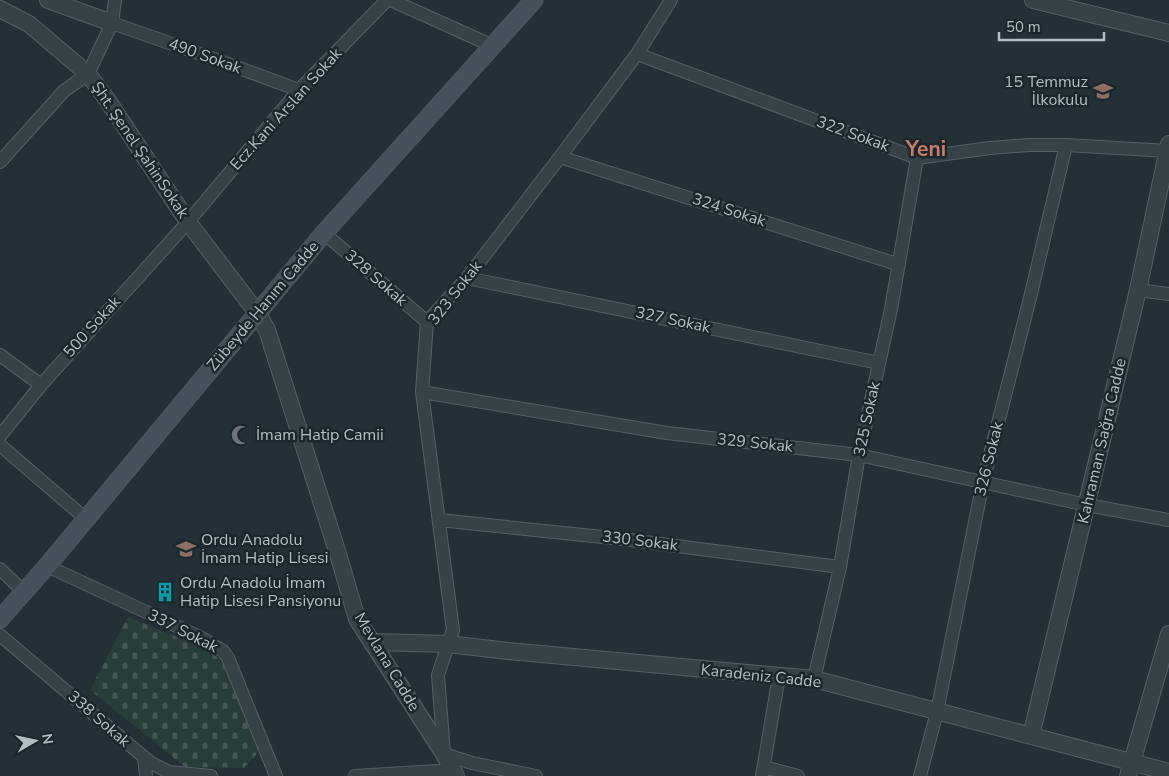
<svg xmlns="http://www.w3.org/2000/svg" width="1169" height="776" viewBox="0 0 1169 776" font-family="'Nunito Sans',sans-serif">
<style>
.cemetery{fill:url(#cemetery-stones)}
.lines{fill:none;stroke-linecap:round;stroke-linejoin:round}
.minor-casing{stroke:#556066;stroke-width:14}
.tertiary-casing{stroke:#556066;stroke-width:18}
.secondary-casing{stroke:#556066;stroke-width:19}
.minor{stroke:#374248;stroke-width:12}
.tertiary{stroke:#374248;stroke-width:16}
.secondary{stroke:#45525b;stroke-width:18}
.labels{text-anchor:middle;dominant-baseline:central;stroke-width:5;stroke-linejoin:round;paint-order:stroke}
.street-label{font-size:16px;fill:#b2bdc4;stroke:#1c272d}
.poi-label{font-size:16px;fill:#b2bdc4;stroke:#1c272d;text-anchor:start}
.district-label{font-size:21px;font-weight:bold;fill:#ca7d67;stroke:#1c272d}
</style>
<defs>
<pattern id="cemetery-stones" width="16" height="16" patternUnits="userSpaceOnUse" patternTransform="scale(1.25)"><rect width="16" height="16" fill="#283d39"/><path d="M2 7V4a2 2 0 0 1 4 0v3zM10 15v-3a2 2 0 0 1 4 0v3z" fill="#455754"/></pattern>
</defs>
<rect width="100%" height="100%" fill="#233038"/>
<path class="cemetery" d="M 128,617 L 204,648 L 222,660 L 258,747 L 256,755 L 244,768 L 185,767 L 90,690 Z"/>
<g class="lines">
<defs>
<path id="minor" d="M 391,0 L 493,46
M 112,23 L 212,58 L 299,90
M 637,54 L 917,158 L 990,148 L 1029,145 L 1066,145 L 1168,151
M 560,157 L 897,264
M 0,162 L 64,91 L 88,74 L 112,23 L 115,0
M 324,233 L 427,322
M 467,278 L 879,363
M 1138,290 L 1169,294
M 0,355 L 41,385
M 422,392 L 667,433 L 859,455 L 1087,505 L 1169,520
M 0,436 L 41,385 L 188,222 L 299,90 L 387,0
M 0,445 L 86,519
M 439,520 L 622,539 L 840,567
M 47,566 L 200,637 L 223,651 L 228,658 L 276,776
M 0,569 L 24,592
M 0,635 L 151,763 L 169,772 L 211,776
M 814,679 L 840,567 L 859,455 L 891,309 L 917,158
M 144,757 L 146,776
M 764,767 L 798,776
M 355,776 L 454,770
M 536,776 L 472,763 L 444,754 L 438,675 L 453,630 L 422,392 L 427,322 L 467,278 L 560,157 L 637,54 L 671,0
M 762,776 L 779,676
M 920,776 L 937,712 L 983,482 L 1031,294 L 1066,145"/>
<path id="tertiary" d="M 48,0 L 112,23
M 1033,0 L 1169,33
M 0,9 L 29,24 L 88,74 L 108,101 L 188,222 L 258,314 L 267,330 L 338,554 L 357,619 L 444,754 L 456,776
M 373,642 L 448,644 L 508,651 L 814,679 L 1169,772
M 1031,736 L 1138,290 L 1169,144
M 1128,776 L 1169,634"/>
<path id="secondary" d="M 0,619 L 47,566 L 324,233 L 534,0"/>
</defs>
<use href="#minor" class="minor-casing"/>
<use href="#tertiary" class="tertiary-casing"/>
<use href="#secondary" class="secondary-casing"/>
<use href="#minor" class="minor"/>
<use href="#tertiary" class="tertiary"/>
<use href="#secondary" class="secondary"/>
</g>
<defs>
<symbol id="school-bare" viewBox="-9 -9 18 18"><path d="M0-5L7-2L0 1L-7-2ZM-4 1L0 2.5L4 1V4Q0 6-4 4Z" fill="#8d6e63" stroke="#1c272d" stroke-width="2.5" paint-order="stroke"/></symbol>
<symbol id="mosque-bare" viewBox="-9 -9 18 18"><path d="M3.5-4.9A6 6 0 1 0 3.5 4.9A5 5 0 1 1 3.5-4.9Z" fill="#6b7280" stroke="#1c272d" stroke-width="2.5" paint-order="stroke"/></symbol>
<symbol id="building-bare" viewBox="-9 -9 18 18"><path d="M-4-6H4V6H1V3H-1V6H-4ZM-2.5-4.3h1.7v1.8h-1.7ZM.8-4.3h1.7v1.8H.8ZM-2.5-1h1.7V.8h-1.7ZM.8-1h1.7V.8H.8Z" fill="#0f9aa8" stroke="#1c272d" stroke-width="2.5" paint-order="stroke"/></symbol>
</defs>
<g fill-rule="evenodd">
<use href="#school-bare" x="1089" y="77" width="28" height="28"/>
<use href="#mosque-bare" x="227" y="421" width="28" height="28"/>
<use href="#school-bare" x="172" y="535" width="28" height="28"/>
<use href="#building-bare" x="151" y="578" width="28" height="28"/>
</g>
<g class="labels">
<g class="street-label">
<text transform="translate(205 56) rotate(20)">490 Sokak</text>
<text transform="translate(286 109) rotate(-48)">Ecz.Kani Arslan Sokak</text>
<text transform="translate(853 134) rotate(20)">322 Sokak</text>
<text transform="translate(140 150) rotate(56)">Şht. Şenel ŞahinSokak</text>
<text transform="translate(729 210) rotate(18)">324 Sokak</text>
<text transform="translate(376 278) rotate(41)">328 Sokak</text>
<text transform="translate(455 293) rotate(-52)">323 Sokak</text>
<text transform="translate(263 306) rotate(-50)">Zübeyde Hanım Cadde</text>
<text transform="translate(673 320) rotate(12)">327 Sokak</text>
<text transform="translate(92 327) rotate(-48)">500 Sokak</text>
<text transform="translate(867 419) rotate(-78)">325 Sokak</text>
<text transform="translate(1102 441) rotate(-77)">Kahraman Sağra Cadde</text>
<text transform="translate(755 443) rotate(6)">329 Sokak</text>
<text transform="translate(989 459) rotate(-76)">326 Sokak</text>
<text transform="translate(640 541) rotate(7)">330 Sokak</text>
<text transform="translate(183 631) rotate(27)">337 Sokak</text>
<text transform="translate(387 662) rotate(59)">Mevlana Cadde</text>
<text transform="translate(761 676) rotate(6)">Karadeniz Cadde</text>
<text transform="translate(99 719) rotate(41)">338 Sokak</text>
</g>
<g class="poi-label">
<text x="1088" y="82" text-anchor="end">15 Temmuz<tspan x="1088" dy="18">İlkokulu</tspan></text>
<text x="256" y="435">İmam Hatip Camii</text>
<text x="201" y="540">Ordu Anadolu<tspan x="201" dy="18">İmam Hatip Lisesi</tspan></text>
<text x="180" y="583">Ordu Anadolu İmam<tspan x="180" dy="18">Hatip Lisesi Pansiyonu</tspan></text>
</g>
<g class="district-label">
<text x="926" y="149">Yeni</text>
</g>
</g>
<g transform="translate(35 741) rotate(81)" stroke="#1c272d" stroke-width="4" paint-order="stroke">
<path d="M0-4L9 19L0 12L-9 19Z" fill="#b2bdc4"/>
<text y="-8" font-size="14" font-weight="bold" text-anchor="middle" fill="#b2bdc4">N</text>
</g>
<path d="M999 32v8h105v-8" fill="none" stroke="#b2bdc4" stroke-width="2.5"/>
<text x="1006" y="32" font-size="15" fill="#b2bdc4" stroke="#1c272d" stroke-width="4" paint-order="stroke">50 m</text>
</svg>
